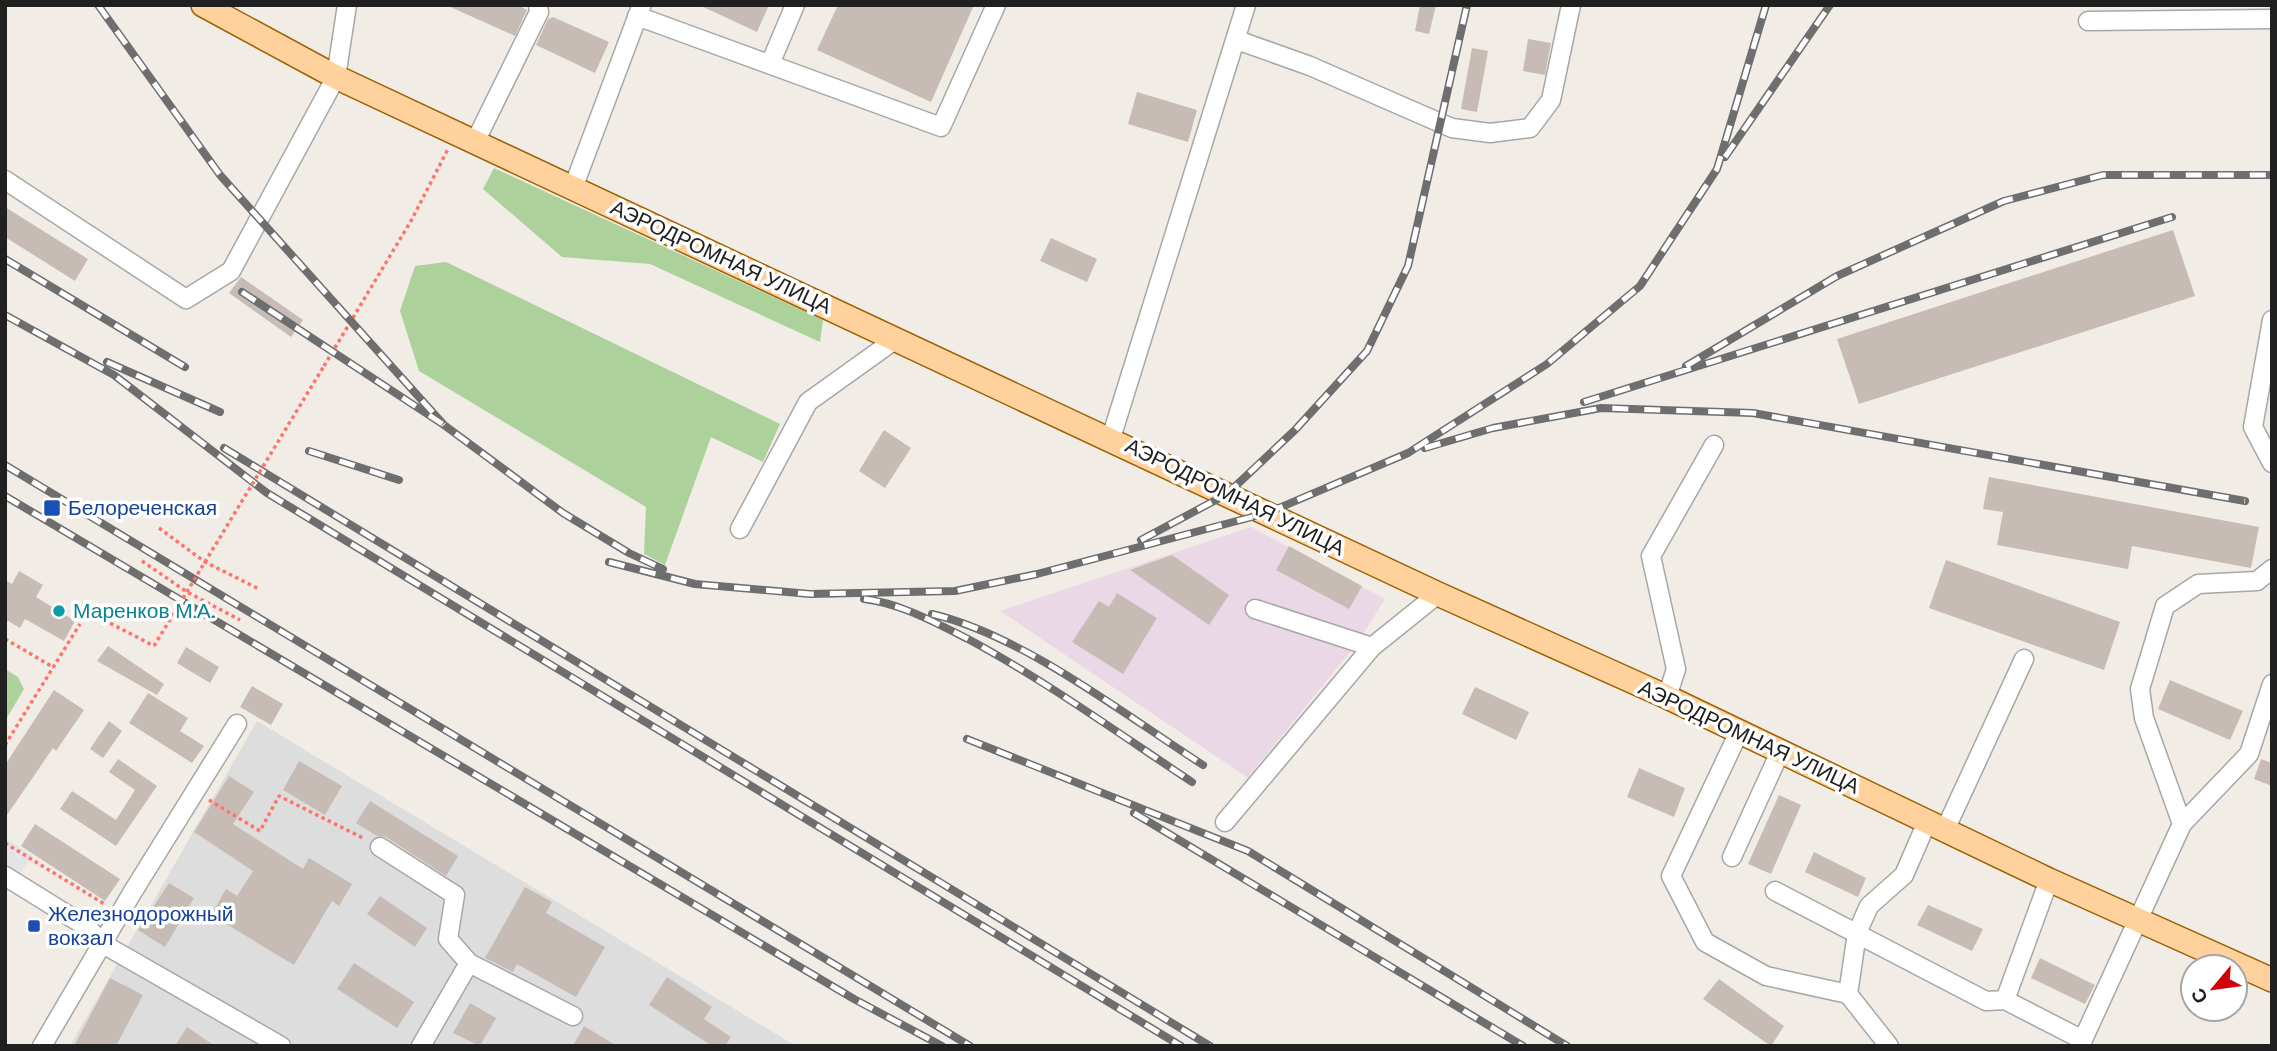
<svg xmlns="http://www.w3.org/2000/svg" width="2277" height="1051" viewBox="0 0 2277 1051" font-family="'DM Sans',sans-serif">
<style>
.residential{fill:#dedddd}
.industrial{fill:#ead8e7}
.forest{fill:#acd19a}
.parking{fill:#e4e4e4}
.building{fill:#c6bcb5}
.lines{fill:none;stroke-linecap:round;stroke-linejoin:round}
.minor-casing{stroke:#a7a7a7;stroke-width:21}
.major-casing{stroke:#9c6200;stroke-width:26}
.path{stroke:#fe736a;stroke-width:3.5;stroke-dasharray:3.5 3.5;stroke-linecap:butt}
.minor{stroke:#fff;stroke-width:18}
.major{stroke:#ffd19d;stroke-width:23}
.rail-casing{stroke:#6e6e6e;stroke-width:8}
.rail{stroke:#fff;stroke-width:5;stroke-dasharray:16;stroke-linecap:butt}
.path-bridge{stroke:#fe736a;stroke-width:3.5;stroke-dasharray:3.5 3.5;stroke-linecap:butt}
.transit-dot{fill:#1a4fb4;stroke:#fff;stroke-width:2.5}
.culture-dot{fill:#0f9aa8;stroke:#fff;stroke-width:2.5}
.labels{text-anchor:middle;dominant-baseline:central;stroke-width:7;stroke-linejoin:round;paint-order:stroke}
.street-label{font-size:21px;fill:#202020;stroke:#fff}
.transit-label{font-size:21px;fill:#164399;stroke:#fff;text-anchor:start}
.culture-label{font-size:21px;fill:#0d838f;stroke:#fff;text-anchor:start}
</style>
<rect width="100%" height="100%" fill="#f1ede6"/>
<path class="residential" d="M 257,721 L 796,1046 L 70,1046 Z"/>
<path class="industrial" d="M 1251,527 L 1385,599 L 1358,642 L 1248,778 L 1000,611 Z"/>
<path class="forest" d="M 494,168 L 823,320 L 820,342 L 650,264 L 562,257 L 483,189 Z
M 446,262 L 780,424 L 763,462 L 711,437 L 665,565 L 644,554 L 646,507 L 419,371 L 400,311 L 415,266 Z
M 5,669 L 18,677 L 24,689 L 5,721 Z"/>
<path class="parking" d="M 5,838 L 32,855 L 18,877 L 5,869 Z"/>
<path class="building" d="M 446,5 L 518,5 L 527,10 L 515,36 Z
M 699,5 L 769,5 L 757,32 Z
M 838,5 L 974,5 L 931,102 L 817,50 Z
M 1420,5 L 1436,5 L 1429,34 L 1415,31 Z
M 553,17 L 609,42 L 595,73 L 536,45 L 548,19 Z
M 1528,39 L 1551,43 L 1545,75 L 1523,71 Z
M 1472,48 L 1488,51 L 1477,112 L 1461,109 Z
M 1137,92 L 1197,110 L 1188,142 L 1128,124 Z
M 5,207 L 88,259 L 75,281 L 5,237 Z
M 2173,230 L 2195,296 L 1859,404 L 1837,339 Z
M 1051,238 L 1097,259 L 1087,282 L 1040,261 Z
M 241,277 L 303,320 L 291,337 L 229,293 Z
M 884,430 L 911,448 L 885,488 L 859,471 Z
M 1989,477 L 2259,527 L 2251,568 L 2132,546 L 2128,569 L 1997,545 L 2003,512 L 1983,509 Z
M 1289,546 L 1362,586 L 1349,609 L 1276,570 Z
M 1172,555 L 1229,595 L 1209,625 L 1130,570 Z
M 1946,560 L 2120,622 L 2104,670 L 1929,608 Z
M 19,571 L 43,585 L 36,597 L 75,621 L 64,641 L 25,619 L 20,628 L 5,619 L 5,580 L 12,584 Z
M 1117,593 L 1157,618 L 1123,674 L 1072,642 L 1099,601 L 1109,607 Z
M 108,646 L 164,684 L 157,695 L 97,661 Z
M 186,647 L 219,667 L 210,683 L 177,663 Z
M 2170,680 L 2243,711 L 2230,740 L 2158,709 Z
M 252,686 L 283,704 L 271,725 L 240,707 Z
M 1475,687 L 1529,712 L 1516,740 L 1462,714 Z
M 54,690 L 84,710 L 56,751 L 53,748 L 5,818 L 5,765 Z
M 148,693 L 188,718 L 180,731 L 204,746 L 192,763 L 129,723 Z
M 109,721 L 122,731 L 103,758 L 90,749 Z
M 118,759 L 157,786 L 116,846 L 60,809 L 72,791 L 116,820 L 135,790 L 109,772 Z
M 2261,759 L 2272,763 L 2272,786 L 2254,779 Z
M 299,761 L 342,786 L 325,815 L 283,790 Z
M 1639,768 L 1685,788 L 1674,817 L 1627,797 Z
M 229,776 L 254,792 L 233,824 L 303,869 L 309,858 L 352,884 L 339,906 L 332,901 L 294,965 L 211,915 L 226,889 L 237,896 L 253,871 L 194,832 Z
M 1779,795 L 1801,805 L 1771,874 L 1748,864 Z
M 370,801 L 458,856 L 446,876 L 386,837 L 377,836 L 356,823 Z
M 35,824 L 120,879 L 105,901 L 21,846 Z
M 1814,852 L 1866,878 L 1858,897 L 1805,872 Z
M 169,883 L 194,898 L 165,947 L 138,930 Z
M 525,887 L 552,902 L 546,913 L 605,947 L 576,997 L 517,964 L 513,972 L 485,958 Z
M 380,896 L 427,928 L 415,947 L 367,914 Z
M 1928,905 L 1983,929 L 1972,951 L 1917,925 Z
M 2040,958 L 2095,985 L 2085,1004 L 2031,978 Z
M 354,963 L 414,1002 L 397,1028 L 337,989 Z
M 667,977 L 712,1007 L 704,1019 L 731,1037 L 725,1046 L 712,1046 L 649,1005 Z
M 110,978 L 143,995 L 116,1046 L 74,1046 Z
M 1719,979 L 1784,1026 L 1771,1046 L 1703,999 Z
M 470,1003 L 496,1018 L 480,1046 L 453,1033 Z
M 584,1026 L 617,1046 L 573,1046 Z
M 187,1027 L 215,1046 L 175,1046 Z"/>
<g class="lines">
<defs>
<path id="minor" d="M 637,16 L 941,127 L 996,5
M 2088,21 L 2272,19
M 1237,40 L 1310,66 L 1452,128 L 1490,133 L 1530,128 L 1551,100 L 1571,5
M 770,64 L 795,5
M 475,142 L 539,12 L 538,5
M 5,180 L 186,299 L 231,271 L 336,77 L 347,5
M 573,188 L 641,7
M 2272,320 L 2253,427 L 2272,463
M 1111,438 L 1246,5
M 740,529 L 808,402 L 896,339
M 1255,609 L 1372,647 L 1438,594
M 1667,697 L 1676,669 L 1651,556 L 1714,445
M 1738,734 L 1671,876 L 1705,942 L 1766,976 L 1848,994
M 1225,822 L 1372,647
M 2182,824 L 2144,718 L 2140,689 L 2165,606 L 2198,584 L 2257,581 L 2272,569
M 1945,830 L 2024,659
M 380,847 L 455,895 L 448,939 L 469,963 L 573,1016
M 1732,857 L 1780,752
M 5,876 L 87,927 L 103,944 L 281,1046
M 1775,891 L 1986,1001 L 2005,1000 L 2049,880
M 2005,1000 L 2081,1039
M 42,1046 L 132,893 L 237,724
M 421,1046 L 469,963
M 1889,1046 L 1848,994 L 1857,933 L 1869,906 L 1904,875 L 1927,822
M 2080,1046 L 2182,824 L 2249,754 L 2272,684"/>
<path id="major" d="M 203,5 L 336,77 L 1438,594 L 1667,697 L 2049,880 L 2272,980"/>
</defs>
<use href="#minor" class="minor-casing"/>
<use href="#major" class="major-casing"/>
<path class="path" d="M 324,366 L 411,221 L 448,149
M 159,528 L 205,562 L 259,589
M 142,561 L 187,592 L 240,620
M 104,620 L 154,646
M 5,622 L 6,620
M 5,639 L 53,667
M 5,745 L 80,624
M 209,800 L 260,831 L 279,796 L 365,839
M 5,843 L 106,905"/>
<use href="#minor" class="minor"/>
<use href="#major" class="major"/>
<defs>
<path id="rail" d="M 98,5 L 220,175 L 444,425
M 1725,157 L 1830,5
M 5,259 L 185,367
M 242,292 L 444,425 L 563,513 L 629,553 L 663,569
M 5,315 L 114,375 L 267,493 L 1181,1046
M 107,362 L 220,412
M 1686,366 L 1837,276 L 2004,201 L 2103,175 L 2272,175
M 1584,402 L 2172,217
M 224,448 L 1210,1046
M 1425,448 L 1493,428 L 1601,408 L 1753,413 L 2245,501
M 309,451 L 399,480
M 5,465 L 970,1046
M 5,496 L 854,999 L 942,1046
M 1141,540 L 1227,494 L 1295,430 L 1367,351 L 1408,266 L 1467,5
M 609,562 L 695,584 L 810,594 L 955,591 L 1037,574 L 1267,513 L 1408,453 L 1547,364 L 1640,286 L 1717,169 L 1766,5
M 864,599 C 900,603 936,623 968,639 C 1046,681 1118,733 1192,782
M 932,614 C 1024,636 1122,713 1203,765
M 967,739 L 1248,851 L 1567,1046
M 1134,813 L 1523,1046"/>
</defs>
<use href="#rail" class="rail-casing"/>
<use href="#rail" class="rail"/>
<path class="path-bridge" d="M 154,646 L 324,366"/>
</g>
<g class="transit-dot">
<rect x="43" y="499" width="18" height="18" rx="3.5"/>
<rect x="27" y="919" width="14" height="14" rx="3.5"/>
</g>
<circle class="culture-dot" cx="59" cy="611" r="7"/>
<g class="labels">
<g class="street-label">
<text transform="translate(721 257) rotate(25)">АЭРОДРОМНАЯ УЛИЦА</text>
<text transform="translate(1235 497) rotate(26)">АЭРОДРОМНАЯ УЛИЦА</text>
<text transform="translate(1749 737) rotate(25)">АЭРОДРОМНАЯ УЛИЦА</text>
</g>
<g class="transit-label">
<text x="68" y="508">Белореченская</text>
<text x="48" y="914">Железнодорожный<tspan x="48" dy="24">вокзал</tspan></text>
</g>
<g class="culture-label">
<text x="73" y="611">Маренков М.А.</text>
</g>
</g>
<rect width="2277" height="1051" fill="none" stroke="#202020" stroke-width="14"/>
<g transform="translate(2214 988) rotate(241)"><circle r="33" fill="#ffffff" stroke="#a6a6a6" stroke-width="2"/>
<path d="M0-5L12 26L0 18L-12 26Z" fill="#d00008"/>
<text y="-10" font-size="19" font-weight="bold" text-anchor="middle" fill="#202020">С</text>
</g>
</svg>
